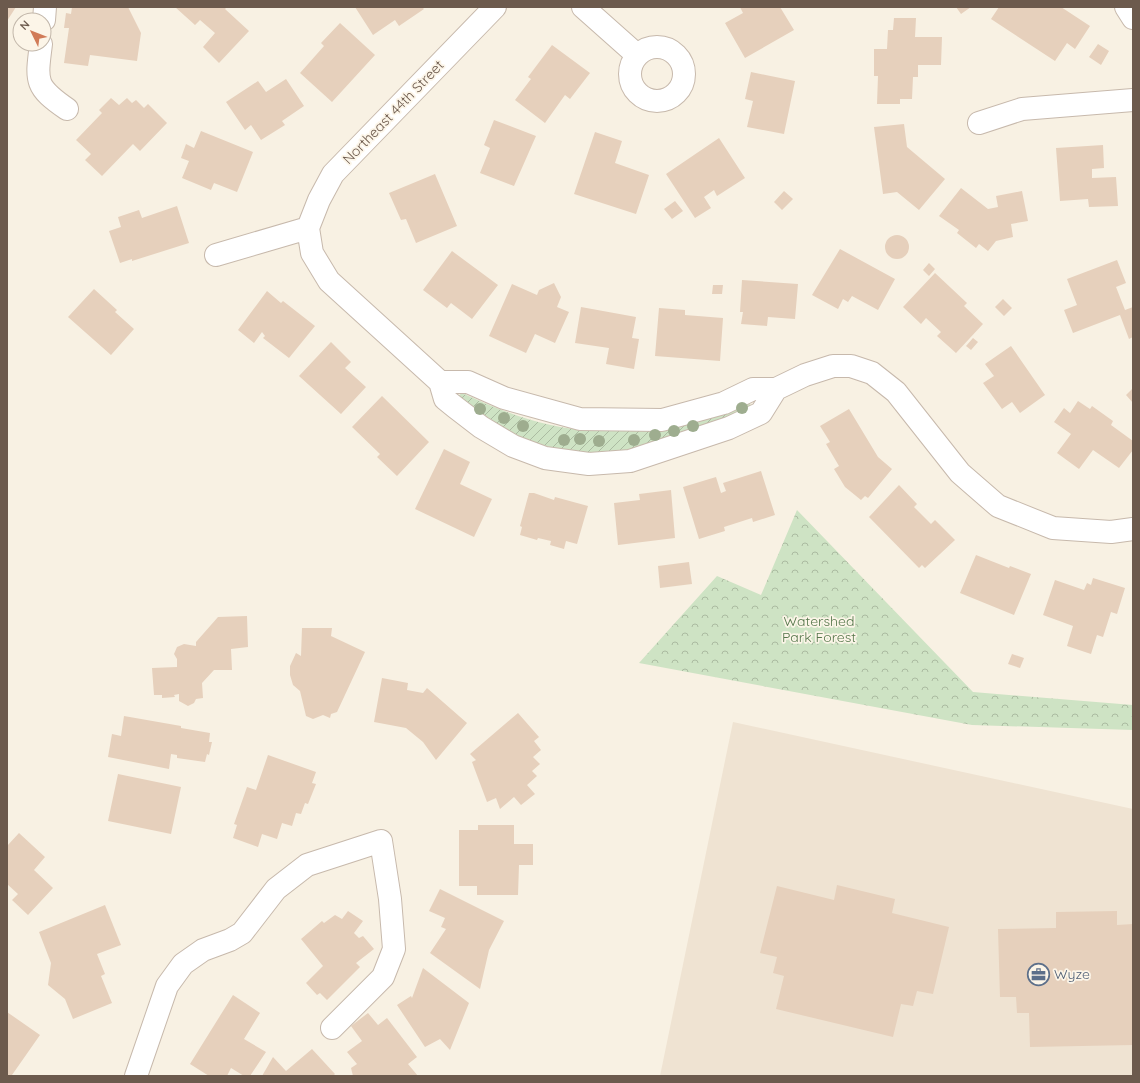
<svg xmlns="http://www.w3.org/2000/svg" width="1140" height="1083" viewBox="0 0 1140 1083" font-family="Quicksand,sans-serif">
<style>
.residential{fill:#efe3d2}
.forest{fill:url(#forest-crowns)}
.garden{fill:url(#garden-furrows)}
.building{fill:#e6d0bc}
.lines{fill:none;stroke-linecap:round;stroke-linejoin:round}
.minor-casing{stroke:#c7b9ac;stroke-width:24}
.minor{stroke:#fff;stroke-width:22}
.tree{fill:#9ead8f}
.labels{text-anchor:middle;dominant-baseline:central;stroke-width:3.5;stroke-linejoin:round;paint-order:stroke}
.street-label{font-size:14px;fill:#6c5a4d;stroke:#fcf5e8}
.park-label{font-size:14px;fill:#54764a;stroke:#fcf5e8}
.service-label{font-size:14px;fill:#4e5e75;stroke:#fcf5e8;text-anchor:start}
</style>
<defs>
<pattern id="forest-crowns" width="20" height="18" patternUnits="userSpaceOnUse"><rect width="20" height="18" fill="#cee3c4"/><path d="M2 6a3 3 0 1 1 6 0M12 15a3 3 0 1 1 6 0" fill="none" stroke="#abbba1"/></pattern>
<pattern id="garden-furrows" width="10" height="10" patternUnits="userSpaceOnUse"><rect width="10" height="10" fill="#cee3c4"/><path d="M-1 1l2-2M0 10L10 0M9 11l2-2" fill="none" stroke="#abbba1"/></pattern>
</defs>
<rect width="100%" height="100%" fill="#f8f1e3"/>
<path class="residential" d="M 733,722 L 1133,809 L 1133,1076 L 660,1076 Z"/>
<path class="forest" d="M 797,510 L 973,692 L 1133,705 L 1133,730 L 972,725 L 639,663 L 717,576 L 761,595 Z"/>
<path class="garden" d="M 462,393 C 503,412 547,429 593,431 C 622,432 650,425 677,420 C 701,415 725,411 748,403 L 751,405 L 750,409 C 713,422 676,439 638,450 C 624,454 607,454 593,453 C 537,451 500,431 458,396 Z"/>
<path class="building" d="M 7,7 L 16,7 L 7,21 Z
M 72,7 L 128,7 L 141,33 L 137,61 L 90,55 L 88,66 L 64,63 L 69,28 L 64,28 L 66,13 L 71,14 Z
M 175,7 L 227,7 L 225,9 L 249,31 L 219,63 L 203,47 L 215,33 L 200,20 L 195,25 Z
M 355,7 L 422,7 L 424,9 L 399,26 L 395,20 L 373,35 Z
M 740,7 L 780,7 L 794,30 L 745,58 L 725,23 L 743,13 Z
M 956,7 L 971,7 L 961,14 Z
M 999,7 L 1061,7 L 1090,26 L 1075,49 L 1067,43 L 1055,61 L 991,19 Z
M 894,18 L 916,18 L 915,37 L 942,37 L 941,65 L 918,65 L 918,77 L 913,77 L 912,99 L 900,99 L 900,104 L 877,104 L 878,76 L 874,76 L 874,49 L 887,49 L 888,30 L 893,30 Z
M 340,23 L 375,55 L 332,102 L 300,73 L 324,46 L 321,43 Z
M 1098,44 L 1109,51 L 1101,65 L 1089,57 Z
M 552,45 L 590,73 L 570,99 L 565,95 L 545,123 L 515,100 L 531,79 L 528,77 Z
M 751,72 L 795,81 L 784,134 L 747,127 L 753,101 L 745,99 Z
M 286,79 L 304,106 L 282,121 L 285,125 L 261,140 L 251,125 L 245,130 L 226,102 L 258,81 L 266,92 Z
M 111,98 L 119,105 L 127,98 L 132,103 L 136,100 L 144,108 L 148,104 L 167,123 L 140,151 L 133,144 L 102,176 L 85,160 L 91,154 L 76,140 L 102,113 L 99,110 Z
M 494,120 L 536,136 L 514,186 L 480,173 L 490,148 L 484,145 Z
M 904,124 L 907,147 L 945,179 L 919,210 L 897,192 L 883,194 L 874,127 Z
M 201,131 L 253,152 L 237,192 L 214,183 L 211,190 L 182,178 L 189,161 L 181,158 L 186,144 L 194,148 Z
M 595,132 L 622,141 L 615,163 L 649,175 L 636,214 L 574,194 Z
M 719,138 L 745,178 L 717,196 L 714,190 L 704,197 L 711,208 L 695,218 L 666,174 Z
M 1103,145 L 1104,168 L 1092,169 L 1092,178 L 1116,177 L 1118,206 L 1089,207 L 1088,199 L 1060,201 L 1056,148 Z
M 435,174 L 457,226 L 416,243 L 406,219 L 401,220 L 389,193 Z
M 961,188 L 988,209 L 998,207 L 996,196 L 1022,191 L 1028,221 L 1011,224 L 1013,237 L 996,241 L 988,251 L 979,244 L 976,248 L 957,233 L 959,230 L 939,216 Z
M 784,191 L 793,199 L 782,210 L 774,202 Z
M 675,201 L 683,211 L 672,219 L 664,209 Z
M 177,206 L 189,243 L 132,261 L 132,259 L 120,263 L 109,231 L 121,227 L 118,217 L 139,210 L 142,218 Z
M885 247a12 12 0 1 1 24 0a12 12 0 1 1-24 0Z
M 840,249 L 895,279 L 878,310 L 852,296 L 848,302 L 843,299 L 838,309 L 812,295 Z
M 452,251 L 498,285 L 472,319 L 451,303 L 447,308 L 423,290 Z
M 1117,260 L 1126,283 L 1116,287 L 1125,310 L 1133,307 L 1133,337 L 1129,339 L 1120,315 L 1073,333 L 1064,310 L 1077,305 L 1067,279 Z
M 929,263 L 935,269 L 929,276 L 923,270 Z
M 935,273 L 967,303 L 964,306 L 983,324 L 956,353 L 937,336 L 941,332 L 926,318 L 921,324 L 903,307 Z
M 742,280 L 798,284 L 795,319 L 768,317 L 767,326 L 741,324 L 743,312 L 740,312 Z
M 554,283 L 561,297 L 557,307 L 569,312 L 555,343 L 535,334 L 526,353 L 489,336 L 512,284 L 537,295 L 539,290 Z
M 713,285 L 723,285 L 722,294 L 712,294 Z
M 94,289 L 117,310 L 115,312 L 134,329 L 111,355 L 68,317 Z
M 267,291 L 281,303 L 283,301 L 315,326 L 289,358 L 263,338 L 265,336 L 262,332 L 254,343 L 238,330 Z
M 1003,299 L 1012,308 L 1004,316 L 995,307 Z
M 581,307 L 636,317 L 632,338 L 639,339 L 634,369 L 606,364 L 609,348 L 575,343 Z
M 659,308 L 685,310 L 685,315 L 723,318 L 720,361 L 655,356 Z
M 973,338 L 978,342 L 971,350 L 966,346 Z
M 331,342 L 351,362 L 345,368 L 366,387 L 341,414 L 299,376 Z
M 1011,346 L 1045,395 L 1020,413 L 1012,402 L 1002,409 L 983,383 L 994,376 L 985,364 Z
M 1133,388 L 1133,403 L 1126,395 Z
M 382,396 L 429,442 L 397,476 L 377,457 L 380,454 L 352,427 Z
M 1078,401 L 1090,409 L 1092,406 L 1113,421 L 1111,425 L 1133,441 L 1133,450 L 1119,468 L 1093,450 L 1079,469 L 1057,453 L 1071,434 L 1054,422 L 1064,408 L 1070,413 Z
M 849,409 L 878,457 L 892,469 L 868,498 L 865,496 L 861,500 L 845,487 L 834,469 L 839,466 L 826,444 L 830,442 L 820,426 Z
M 444,449 L 470,462 L 460,484 L 492,499 L 474,537 L 415,509 Z
M 761,471 L 775,515 L 753,522 L 752,518 L 724,527 L 725,531 L 699,539 L 683,487 L 716,477 L 721,493 L 726,491 L 723,483 Z
M 899,485 L 917,504 L 914,507 L 931,524 L 935,520 L 955,540 L 925,568 L 922,565 L 919,568 L 869,517 Z
M 671,490 L 675,538 L 618,545 L 614,503 L 640,500 L 639,494 Z
M 529,493 L 534,493 L 554,500 L 555,497 L 588,506 L 577,544 L 566,541 L 564,549 L 550,545 L 551,541 L 538,538 L 537,540 L 520,535 L 522,527 L 520,526 Z
M 976,555 L 1009,568 L 1010,566 L 1031,574 L 1014,615 L 960,593 Z
M 689,562 L 692,584 L 660,588 L 658,566 Z
M 1093,578 L 1125,588 L 1117,614 L 1111,612 L 1103,637 L 1097,635 L 1091,654 L 1067,646 L 1073,626 L 1043,615 L 1055,580 L 1084,590 L 1087,583 L 1091,585 Z
M 247,616 L 248,647 L 231,649 L 232,670 L 214,670 L 202,683 L 203,698 L 196,699 L 194,703 L 188,706 L 179,701 L 179,694 L 174,695 L 175,697 L 162,698 L 162,695 L 154,695 L 152,668 L 177,667 L 177,659 L 174,654 L 177,647 L 184,644 L 196,646 L 196,642 L 218,617 Z
M 302,628 L 332,628 L 331,636 L 365,652 L 337,712 L 331,714 L 330,718 L 323,715 L 313,719 L 306,716 L 300,691 L 293,685 L 290,675 L 290,666 L 296,653 L 301,656 Z
M 1012,654 L 1024,658 L 1020,668 L 1008,664 Z
M 382,678 L 408,683 L 407,690 L 423,693 L 427,688 L 467,723 L 436,760 L 423,742 L 406,728 L 374,722 Z
M 518,713 L 539,737 L 534,741 L 541,750 L 533,757 L 540,764 L 532,771 L 537,776 L 527,785 L 535,794 L 521,805 L 514,797 L 500,809 L 496,798 L 487,802 L 472,762 L 476,760 L 470,754 Z
M 124,716 L 181,726 L 181,728 L 210,733 L 209,742 L 212,742 L 209,755 L 207,754 L 205,762 L 177,758 L 177,755 L 171,754 L 169,769 L 108,757 L 112,734 L 121,736 Z
M 268,755 L 316,772 L 312,783 L 316,784 L 308,804 L 305,803 L 301,814 L 296,813 L 292,826 L 282,823 L 277,839 L 262,834 L 258,847 L 233,838 L 237,825 L 234,824 L 247,787 L 256,790 Z
M 118,774 L 181,787 L 171,834 L 108,821 Z
M 478,825 L 514,825 L 514,844 L 533,844 L 533,865 L 519,865 L 518,895 L 477,895 L 477,886 L 459,886 L 459,830 L 478,830 Z
M 19,833 L 45,857 L 34,870 L 53,888 L 28,915 L 12,900 L 18,894 L 7,884 L 7,846 Z
M 837,885 L 895,899 L 892,913 L 949,927 L 933,994 L 917,991 L 913,1006 L 901,1004 L 893,1037 L 776,1009 L 784,976 L 773,973 L 777,957 L 760,953 L 777,886 L 834,900 Z
M 440,889 L 504,921 L 489,950 L 480,989 L 430,953 L 446,929 L 441,927 L 445,918 L 429,911 Z
M 105,905 L 121,945 L 97,954 L 105,974 L 101,976 L 112,1003 L 73,1019 L 65,999 L 48,985 L 51,963 L 39,932 Z
M 348,911 L 363,921 L 354,933 L 359,938 L 363,936 L 374,949 L 356,963 L 360,967 L 327,1000 L 320,993 L 317,995 L 306,983 L 323,966 L 301,939 L 322,921 L 324,923 L 335,915 L 342,919 Z
M 1117,911 L 1117,925 L 1133,924 L 1133,1045 L 1030,1047 L 1029,1013 L 1017,1013 L 1016,997 L 1000,997 L 998,929 L 1056,928 L 1056,912 Z
M 423,968 L 469,1003 L 450,1050 L 440,1039 L 425,1047 L 397,1005 L 411,996 L 412,998 Z
M 233,995 L 260,1013 L 244,1039 L 266,1052 L 250,1076 L 244,1076 L 231,1068 L 227,1076 L 209,1076 L 190,1064 Z
M 7,1012 L 40,1035 L 12,1075 L 13,1076 L 7,1076 Z
M 368,1013 L 378,1025 L 387,1018 L 417,1057 L 408,1064 L 418,1076 L 353,1076 L 351,1068 L 357,1064 L 347,1052 L 362,1041 L 351,1026 Z
M 312,1049 L 335,1074 L 333,1076 L 262,1076 L 273,1057 L 286,1071 Z"/>
<g class="lines">
<defs>
<path id="minor" d="M 583,7 L 637,55
M 1126,7 L 1133,18
M 44,20 L 45,7
M 41,44 C 36,82 35,87 67,109
M630 74a27 27 0 1 1 54 0a27 27 0 1 1-54 0Z
M 979,123 L 1022,109 L 1133,100
M 308,228 L 312,253 L 329,281 L 440,382 L 468,382 L 504,398 L 580,419 L 662,420 L 724,403 L 753,389 L 776,389 L 761,413 L 729,428 L 630,461 L 589,464 L 545,458 L 513,446 L 481,427 L 455,407 L 445,399 L 440,382
M 308,228 L 319,200 L 333,174 L 495,7
M 216,255 L 308,228
M 776,389 L 805,375 L 833,366 L 851,366 L 872,373 L 896,392 L 960,473 L 998,506 L 1053,528 L 1111,532 L 1133,529
M 136,1076 L 167,986 L 183,964 L 203,950 L 230,940 L 242,933 L 276,889 L 307,865 L 381,841 L 390,899 L 394,949 L 383,977 L 332,1028"/>
</defs>
<use href="#minor" class="minor-casing"/>
<use href="#minor" class="minor"/>
</g>
<g class="tree">
<circle cx="742" cy="408" r="6"/>
<circle cx="480" cy="409" r="6"/>
<circle cx="504" cy="418" r="6"/>
<circle cx="523" cy="426" r="6"/>
<circle cx="693" cy="426" r="6"/>
<circle cx="674" cy="431" r="6"/>
<circle cx="655" cy="435" r="6"/>
<circle cx="580" cy="439" r="6"/>
<circle cx="564" cy="440" r="6"/>
<circle cx="634" cy="440" r="6"/>
<circle cx="599" cy="441" r="6"/>
</g>
<defs>
<symbol id="office-ring" viewBox="-11 -11 22 22"><circle r="9.5" fill="#fcf5e8" stroke="#5c6f8a" stroke-width="1.5"/><path d="M-6-3h4V-5.5h4V-3h4V5H-6ZM-1-4.5V-3h2v-1.5ZM-6 0V1H6V0Z" fill="#5c6f8a"/></symbol>
</defs>
<g fill-rule="evenodd">
<use href="#office-ring" x="1026" y="962" width="25" height="25"/>
</g>
<g class="labels">
<g class="street-label">
<text transform="translate(393 112) rotate(-46)">Northeast 44th Street</text>
</g>
<g class="park-label">
<text x="819" y="621">Watershed<tspan x="819" dy="16">Park Forest</tspan></text>
</g>
<g class="service-label">
<text x="1054" y="974">Wyze</text>
</g>
</g>
<rect width="1140" height="1083" fill="none" stroke="#6c5a4d" stroke-width="16"/>
<g transform="translate(32 32) rotate(313)"><circle r="19" fill="#fcf5e8" stroke="#c2b7aa"/>
<path d="M0-3L7 15L0 10L-7 15Z" fill="#d17b58"/>
<text y="-6" font-size="11" font-weight="bold" text-anchor="middle" fill="#6c5a4d">N</text>
</g>
</svg>
